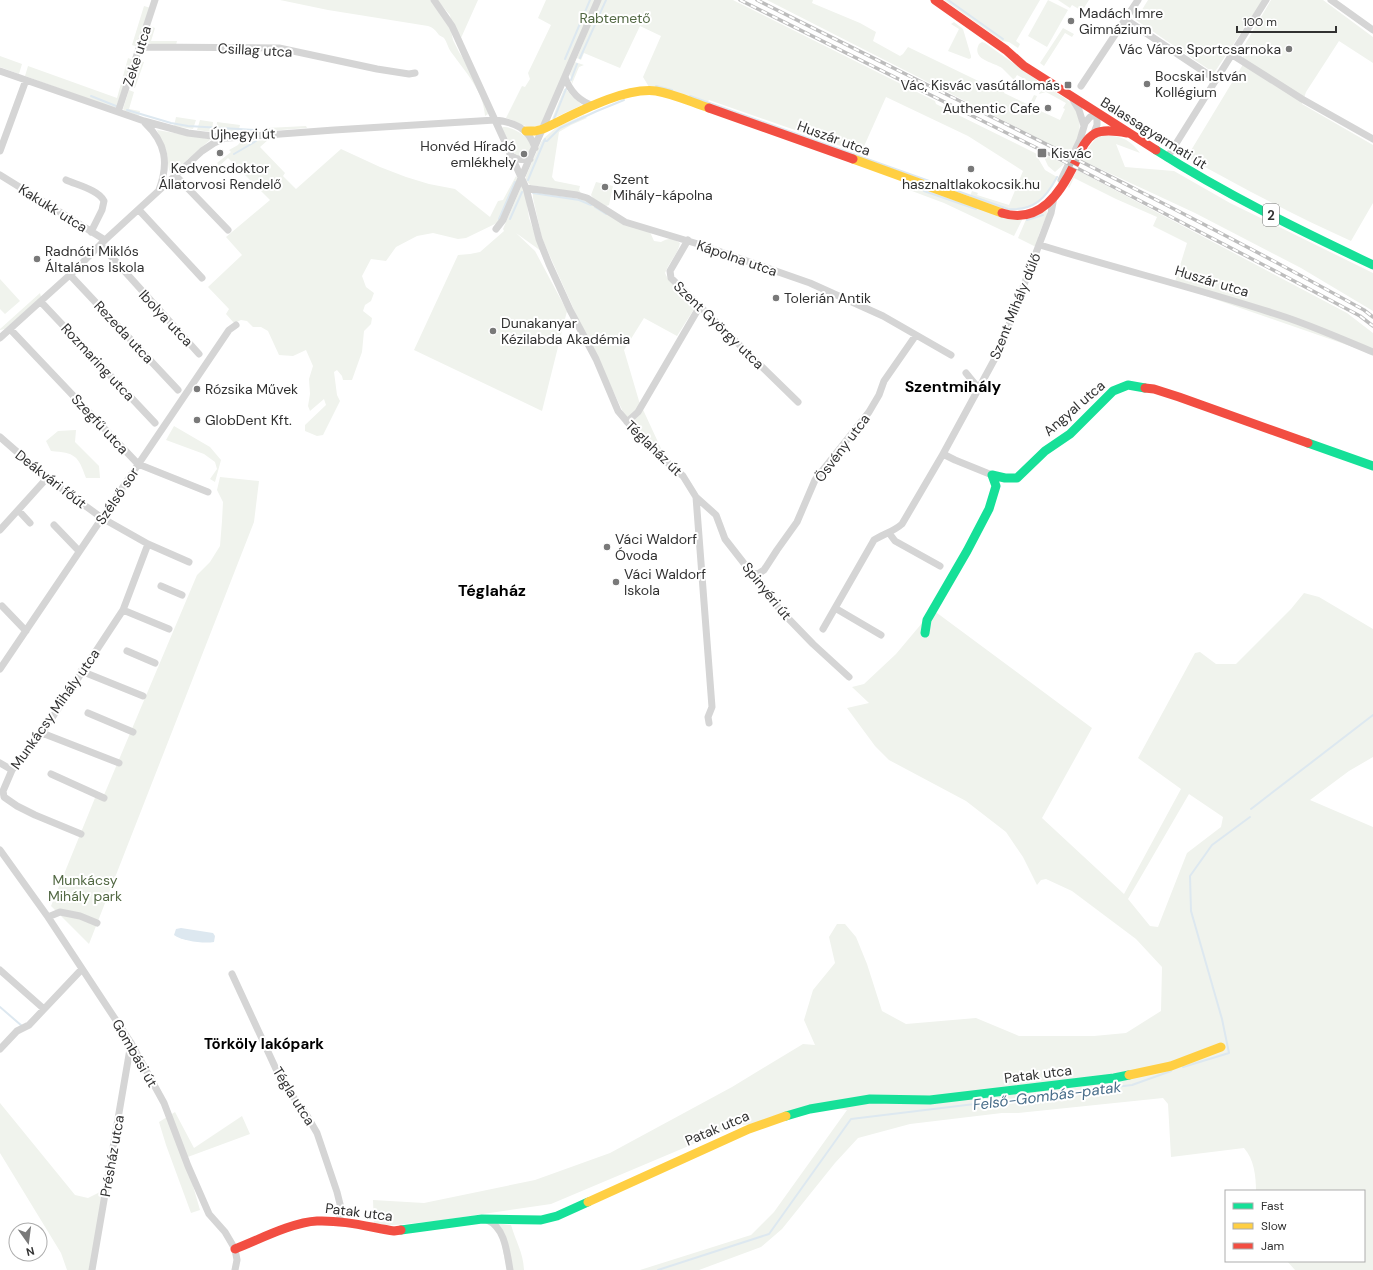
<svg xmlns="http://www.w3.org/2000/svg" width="1373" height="1270" viewBox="0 0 1373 1270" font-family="'DM Sans',sans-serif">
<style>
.green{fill:#f0f3ed;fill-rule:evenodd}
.water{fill:#dde8f0}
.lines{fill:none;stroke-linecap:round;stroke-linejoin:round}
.stream{stroke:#dde8f0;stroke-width:2}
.street{stroke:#d5d5d5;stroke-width:7}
.fast{stroke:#16e098;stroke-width:9}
.slow{stroke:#ffcf43;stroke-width:9}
.jam{stroke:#f24e42;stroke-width:9}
.rail-casing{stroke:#bdbdbd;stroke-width:3.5}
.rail{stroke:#fff;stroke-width:2;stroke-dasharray:6;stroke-linecap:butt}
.poi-dot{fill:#797979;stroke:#fff;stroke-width:1.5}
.labels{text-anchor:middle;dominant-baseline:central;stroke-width:4;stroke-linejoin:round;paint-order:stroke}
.shield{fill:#fff;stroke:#6f6f6f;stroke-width:1}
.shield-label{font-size:13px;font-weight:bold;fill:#313131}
.poi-label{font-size:14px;fill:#313131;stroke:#fff;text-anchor:start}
.park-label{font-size:14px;fill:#526843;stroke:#fff}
.street-label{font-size:14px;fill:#313131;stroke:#fff}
.neighbourhood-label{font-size:15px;font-weight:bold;fill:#000;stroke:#fff}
.water-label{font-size:15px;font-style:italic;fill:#486d8a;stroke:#fff}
.quarter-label{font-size:16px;font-weight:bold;fill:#000;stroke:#fff}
</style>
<rect width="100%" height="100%" fill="#fff"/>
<path class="green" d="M 280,0 L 430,0 L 450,26 L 453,40 L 459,52 L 464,60 L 489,112 L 488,114 L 485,116 C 484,92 465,71 451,52 C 448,48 447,42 444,38 C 443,37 440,36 439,35 C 435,30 434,28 428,26 L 328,10 Z
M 437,0 L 478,0 L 461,38 L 463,42 L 460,43 L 452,26 L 450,15 Z
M 546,0 L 598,0 L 542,124 C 527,132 521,122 506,118 L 522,86 L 525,87 L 530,79 L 528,73 L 551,25 L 538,18 Z
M 601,0 L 733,0 L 935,101 L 936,104 L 1037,154 L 1036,157 L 1038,158 L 1045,170 L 1057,177 C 1032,222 1010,211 969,199 L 972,191 L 978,193 L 977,195 L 1009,205 L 1023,171 L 968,136 L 886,97 L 861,153 L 709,100 L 705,106 L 649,87 L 643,77 L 661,36 L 640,26 L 620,68 L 584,53 L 581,60 L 577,58 Z
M 767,0 L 813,0 L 812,3 L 860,23 L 876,32 L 873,41 L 900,56 L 903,54 L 908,47 L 995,89 L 1003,91 L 1006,87 L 1004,93 L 1029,105 L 1034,95 L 1037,96 L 1032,107 L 1060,120 L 1065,109 L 1063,108 L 1066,103 L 1046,92 L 1039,94 C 1040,90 1045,89 1049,88 C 1056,93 1066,98 1072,104 C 1084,120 1081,140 1069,154 Z
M 944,0 L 1040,0 L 1016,41 L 1020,44 L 1018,48 L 1009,42 L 1002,41 Z
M 1048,0 L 1068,10 L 1047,47 L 1028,36 Z
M 1058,0 L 1089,0 L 1082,11 L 1072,5 L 1070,8 Z
M 1148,0 L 1263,0 L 1214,73 L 1133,18 L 1133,14 L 1135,10 L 1140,13 Z
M 1271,0 L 1323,0 L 1373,37 L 1373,63 L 1339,41 L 1306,92 L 1302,104 L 1373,145 L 1373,203 L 1351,241 C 1295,216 1241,187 1187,157 L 1242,66 L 1244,46 Z
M 144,6 L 151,8 L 138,47 L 132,45 Z
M 954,22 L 963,29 L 971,56 L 971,58 L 969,59 L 948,51 L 959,29 L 951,24 Z
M 150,26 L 155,28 L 151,41 L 177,41 L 176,45 L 151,44 L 146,41 L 146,38 Z
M 1063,28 L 1074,34 L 1072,37 L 1065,33 L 1044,66 L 1040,63 Z
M 982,42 L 985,43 L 1037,80 L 1038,85 C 1034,89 1030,90 1024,89 L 1028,81 L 1017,75 L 1014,80 C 1010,76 1006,72 1002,68 C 993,62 971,60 979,44 Z
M 0,56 L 22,64 L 19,74 L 0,67 Z
M 128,58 L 133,60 L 116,107 L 114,108 L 25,76 L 28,66 L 117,98 Z
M 139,61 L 144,62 L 135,88 L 130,87 Z
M 575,62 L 584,65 L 579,67 L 572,84 L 570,74 Z
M 564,89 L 566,89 L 571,95 L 582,105 L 552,119 Z
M 129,90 L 134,92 L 129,109 L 140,111 L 139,116 L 125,111 L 123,109 Z
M 584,115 L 587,118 L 571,125 L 559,132 L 552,177 L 555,181 L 580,186 L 579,190 L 581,193 L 530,185 L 526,180 L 526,176 L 541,142 L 544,138 L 557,127 Z
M 176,117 L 196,120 L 193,129 L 174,126 Z
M 200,120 L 213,122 L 212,132 L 197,130 Z
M 217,122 L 240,125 L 238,133 L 216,132 Z
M 306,126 L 307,128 L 268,131 L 267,128 Z
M 503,127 C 511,126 526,135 530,142 C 532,147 529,153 528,158 L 514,155 L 502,128 Z
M 157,130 L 209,139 L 210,140 L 173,172 L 170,172 C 167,166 169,157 166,150 C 164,143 159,137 157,130 Z
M 1102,135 C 1120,136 1129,138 1140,153 L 1116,144 L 1125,167 L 1174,171 L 1230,203 L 1373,273 L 1373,311 L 1301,268 L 1195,213 L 1079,159 L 1097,137 Z
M 268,140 L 260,147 L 285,173 L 283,176 L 296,189 L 341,149 L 380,167 L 406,177 L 429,184 L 455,189 L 490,217 L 498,201 L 503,200 L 516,176 L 519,179 L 503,216 L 497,223 L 466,238 L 458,239 L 433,233 L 417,236 L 396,247 L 386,261 L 371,259 L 362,276 L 366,287 L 374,293 L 371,301 L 365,305 L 363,311 L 372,318 L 371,324 L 364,331 L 362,352 L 352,380 L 343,380 L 342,376 L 337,370 L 334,372 L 337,395 L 340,401 L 323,435 L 317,436 L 305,431 L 305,425 L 326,405 L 324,399 L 310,411 L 308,406 L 310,394 L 309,379 L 313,366 L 306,350 L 293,356 L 279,355 L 268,331 L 261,327 L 253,327 L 247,321 L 241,320 L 234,323 L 226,314 L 229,309 L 208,287 L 242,255 L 226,237 L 270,200 L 228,158 L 219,166 L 217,163 L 231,152 L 229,150 L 238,145 L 240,142 Z
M 1044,154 L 1064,164 L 1055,172 L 1048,166 L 1043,155 Z
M 1077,170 L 1347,313 L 1373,333 L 1373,354 L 1174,285 L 1187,243 L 1153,226 L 1157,217 L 1116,199 L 1074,178 L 1069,188 L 1068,187 Z
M 596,182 L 613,186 L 609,205 L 606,206 L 594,199 L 591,195 Z
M 906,183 L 1023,218 L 1014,236 L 944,203 L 904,188 Z
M 522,185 L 526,198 L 529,218 L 541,251 L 516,233 L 535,251 L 567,311 L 542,411 L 414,350 L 458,255 L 470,254 L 480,252 L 504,231 L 503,229 Z
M 536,193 L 569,197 L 584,200 L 592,204 L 621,223 L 650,232 L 654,241 L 661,242 C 668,238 673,238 680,243 C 678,254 669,262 665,273 L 668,279 L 693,304 L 694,309 L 677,336 L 644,318 L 624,350 L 639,401 L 664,455 L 628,422 L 575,312 L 553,263 L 542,238 L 533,198 L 533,194 Z
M 1046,210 L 1047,212 L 1047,215 L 1039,234 L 1036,247 L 1018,238 L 1027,217 Z
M 0,279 L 20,301 L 5,314 L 0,309 Z
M 40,293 L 41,297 L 5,329 L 0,330 L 0,329 Z
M 174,426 L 210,447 L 221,460 L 215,482 L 210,479 L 217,469 L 215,462 L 204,454 L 166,440 Z
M 76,430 L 75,442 L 99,466 L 100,478 L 86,478 C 78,455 75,453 51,451 L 46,441 L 58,431 Z
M 220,477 L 259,481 L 254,522 L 89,944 L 51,906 L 97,793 L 104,795 L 197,575 L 210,562 L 220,546 L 222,521 L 223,502 L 217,490 Z
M 1304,593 L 1319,597 L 1373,629 L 1373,757 L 1349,771 L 1310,800 L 1373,827 L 1373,1270 L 1295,1270 L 1287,1261 L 1364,1261 L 1364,1191 L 1256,1191 C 1256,1176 1254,1159 1244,1148 L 1171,1157 L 1168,1104 L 1163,1098 L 1018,1113 L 1002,1113 L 910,1124 L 858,1138 L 835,1163 L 782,1229 L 761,1247 L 699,1270 L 640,1270 L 751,1235 L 774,1212 L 847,1110 L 817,1105 L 758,1123 L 736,1126 L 551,1204 L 436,1221 L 374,1227 L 373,1200 L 424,1203 L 535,1180 L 610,1153 L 732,1087 L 803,1044 L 815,1045 L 804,1020 L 813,990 L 835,963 L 829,937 L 837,924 L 845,924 L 856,937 L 867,964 L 882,1011 L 906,1024 L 976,1018 L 1019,1036 L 1094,1036 L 1126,1033 L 1161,1011 L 1162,967 L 1136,939 L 1072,891 L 1046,879 L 1041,880 L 1037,885 L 1023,857 L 1006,832 L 966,801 L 889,760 L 875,746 L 847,708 L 869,703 L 852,687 L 864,684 L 896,654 L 933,610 L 1092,728 L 1042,818 L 1124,894 L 1181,789 L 1138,758 L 1195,653 L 1200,652 L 1216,664 L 1236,664 L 1291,609 ZM 1189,794 L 1223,817 L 1221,827 L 1187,853 L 1158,927 L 1150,926 L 1128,899 Z
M 0,1103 L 75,1195 L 88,1198 L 104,1190 L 89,1270 L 67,1270 L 61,1253 L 0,1153 Z
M 175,1112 L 194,1148 L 242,1116 L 250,1134 L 185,1158 L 200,1210 L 191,1213 L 166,1145 L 159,1122 Z
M 487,1222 L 511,1225 C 516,1242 523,1252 524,1270 L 507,1270 L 500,1236 Z"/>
<path class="water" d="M 181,928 L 213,933 L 215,936 L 214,942 C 204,944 182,941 174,935 L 176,929 Z"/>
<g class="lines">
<path class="stream" d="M 948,0 L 1003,39
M 580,58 L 606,0
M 565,59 L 590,0
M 571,80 L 577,64
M 656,86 L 672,90
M 91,96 L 116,106
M 690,96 L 1008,209 C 1034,211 1046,198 1057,177
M 127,110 L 171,123 L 188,126 L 255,130
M 554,119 L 566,89
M 544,141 L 547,141 L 560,128 L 597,111 L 624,100
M 234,154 L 256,141
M 528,180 L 545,139
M 924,191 L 976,209
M 533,193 L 579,200 L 591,205
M 595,207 L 606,214
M 499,219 L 515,182
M 510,219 L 522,192
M 1027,220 L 1043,215
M 1251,809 L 1373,715
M 0,1007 L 22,1026
M 1183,1067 L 1229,1053 L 1222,1019 L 1191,911 L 1190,876 L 1212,845 L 1250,817
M 658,1270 L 769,1234 L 851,1119 L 1132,1085 L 1171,1071"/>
<path class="street" d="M 434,0 L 452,26 L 526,188 L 577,195 L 587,198 L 625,222 L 698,244 L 810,283 L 883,316 L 951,355
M 1331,0 L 1373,30
M 1125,19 L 1215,79
M 141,47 L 279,48 L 377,69 L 409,74 L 415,73
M 1231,54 L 1302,99 L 1373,139
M 0,71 L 144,121 L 188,133 L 228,138 L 334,130 L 495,120 C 514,122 529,128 535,148
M 565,77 C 570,92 579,101 594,106
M 1081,86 L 1138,0
M 1073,100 L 1079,110 L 1084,126
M 118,112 L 155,0
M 145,123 C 166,143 169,163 159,190
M 0,151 L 26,80
M 510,155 C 517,160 522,160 530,159
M 1167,158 L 1266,0
M 0,175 L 105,240
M 176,176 L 228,230
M 66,180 C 77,185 99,190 104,201 L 102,210 L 91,232
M 1061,180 L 1080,140 L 1085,123 L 1090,117 L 1097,114 L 1097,125 L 1093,135
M 526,188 L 539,239 L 549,264 L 570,310 L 596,359 L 618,411 L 646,444 L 683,476 L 696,497 L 712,707 L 708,717 L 709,723
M 139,210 L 202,278
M 496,229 L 503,220 L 598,0
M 688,240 L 670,271 L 671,278 L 798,402
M 101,245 L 199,354
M 1040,245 C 1121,270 1204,290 1285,317 C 1315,327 1344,340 1373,352
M 70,275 L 178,390
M 41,302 L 155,423
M 10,329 L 138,464 L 208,492
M 0,338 L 73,272 L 105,240 L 202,151 L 214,143 L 225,138
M 966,373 L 979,389
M 627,422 L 638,412 L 700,306
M 0,437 L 47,478 L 102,518 L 148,544 L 189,562
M 992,475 L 955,460 L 943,454 L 999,351 L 1051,213 L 1054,197
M 696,497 L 716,515 L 725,539 L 782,612 L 813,644 L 849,677
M 18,510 L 30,523
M 54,525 L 79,551
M 0,530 L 47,478
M 889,533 L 895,541 L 940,566
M 752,573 L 758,574 L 764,570 L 777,550 L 797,522 L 815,480 L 869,412 L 879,395 L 884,381 L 916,335
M 161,586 L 182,595
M 2,606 L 26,631
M 835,608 L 881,635
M 123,610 L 169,629
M 823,629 L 874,540 C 883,534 893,532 902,524 L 943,454
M 127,651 L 155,663
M 0,669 L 229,330 L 236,325
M 81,671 L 143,696
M 88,713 L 133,732
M 42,733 L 119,763
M 0,763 L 12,770
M 51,774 L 104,798
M 81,834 L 35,815 L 17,806 L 4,797 L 3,791 L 12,770 L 42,733 L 123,610 L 148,544
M 0,850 L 48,917 L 131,1043 L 164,1103 L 188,1166 L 209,1214 L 225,1232 L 235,1249 L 237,1260 L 235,1270
M 48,917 L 60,912 L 80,916 L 97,923
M 0,970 L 44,1009
M 232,974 L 282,1082 L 306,1114 L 317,1133 L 337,1192 L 342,1212 L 338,1222
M 0,1049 L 17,1031 L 29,1025 L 82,969
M 487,1220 C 505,1227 507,1253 510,1270
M 92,1270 L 131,1043"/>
<path class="fast" d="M 1156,150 C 1225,194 1299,230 1373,265
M 1308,443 L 1373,466
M 925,633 L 927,620 L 967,551 L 989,509 L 996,486 L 992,475 L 1005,478 L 1017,478 L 1045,451 L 1070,434 L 1113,391 L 1128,385 L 1145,388
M 786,1116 L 810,1109 L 870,1099 L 930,1100 L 1114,1078 L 1129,1075
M 401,1230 L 482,1219 L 541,1220 L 557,1216 L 588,1202"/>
<path class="slow" d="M 526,131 L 535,131 L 543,129 C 573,115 622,87 656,91 C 674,94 691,102 709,108
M 853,159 L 1002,213
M 1129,1075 L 1171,1066 L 1221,1047
M 588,1202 L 749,1129 L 786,1116"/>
<path class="jam" d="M 935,0 L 1006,50 L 1024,66 L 1156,150
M 709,108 L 853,159
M 1002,213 C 1040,225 1061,192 1075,163 C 1080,153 1084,140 1094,134 C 1103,129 1116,131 1127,133
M 1145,388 L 1154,389 L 1179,397 L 1308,443
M 235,1249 C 258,1240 293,1222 317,1221 C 343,1220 369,1227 394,1231 L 401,1230"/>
<defs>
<path id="rail" d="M 740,0 L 1075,167 L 1279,273 L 1360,316 L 1373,326
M 757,0 C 960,102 1165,200 1364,310 L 1373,317"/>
</defs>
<use href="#rail" class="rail-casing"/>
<use href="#rail" class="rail"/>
</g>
<g class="poi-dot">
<circle cx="1071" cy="21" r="4"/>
<circle cx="1289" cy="49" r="4"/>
<circle cx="1147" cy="84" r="4"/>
<rect x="1064" y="81" width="8" height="8" rx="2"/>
<circle cx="1048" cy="108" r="4"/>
<circle cx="220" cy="153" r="4"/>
<rect x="1037" y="148" width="10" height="10" rx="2"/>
<circle cx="524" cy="154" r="4"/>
<circle cx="971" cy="169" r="4"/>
<circle cx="605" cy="187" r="4"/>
<circle cx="37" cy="259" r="4"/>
<circle cx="776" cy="298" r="4"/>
<circle cx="493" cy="331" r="4"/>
<circle cx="197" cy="389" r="4"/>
<circle cx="197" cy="420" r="4"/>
<circle cx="607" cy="547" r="4"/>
<circle cx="616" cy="582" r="4"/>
</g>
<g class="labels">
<rect class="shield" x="1263" y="204" width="16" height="22" rx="3"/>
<g class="shield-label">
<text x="1271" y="215">2</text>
</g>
<g class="poi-label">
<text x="1079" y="13">Madách Imre<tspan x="1079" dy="16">Gimnázium</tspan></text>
<text x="1281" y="49" text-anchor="end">Vác Város Sportcsarnoka</text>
<text x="1155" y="76">Bocskai István<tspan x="1155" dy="16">Kollégium</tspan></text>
<text x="1060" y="85" text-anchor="end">Vác, Kisvác vasútállomás</text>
<text x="1040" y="108" text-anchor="end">Authentic Cafe</text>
<text x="516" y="146" text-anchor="end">Honvéd Híradó<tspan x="516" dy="16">emlékhely</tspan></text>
<text x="1051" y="153">Kisvác</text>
<text x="220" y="168" text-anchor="middle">Kedvencdoktor<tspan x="220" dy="16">Állatorvosi Rendelő</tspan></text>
<text x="613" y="179">Szent<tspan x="613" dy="16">Mihály-kápolna</tspan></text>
<text x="971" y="184" text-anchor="middle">hasznaltlakokocsik.hu</text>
<text x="45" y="251">Radnóti Miklós<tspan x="45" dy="16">Általános Iskola</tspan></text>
<text x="784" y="298">Tolerián Antik</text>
<text x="501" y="323">Dunakanyar<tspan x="501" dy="16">Kézilabda Akadémia</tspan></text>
<text x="205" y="389">Rózsika Művek</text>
<text x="205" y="420">GlobDent Kft.</text>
<text x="615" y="539">Váci Waldorf<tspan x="615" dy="16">Óvoda</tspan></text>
<text x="624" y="574">Váci Waldorf<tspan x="624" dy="16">Iskola</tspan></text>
</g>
<g class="park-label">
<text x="615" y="18">Rabtemető</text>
<text x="85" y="880">Munkácsy<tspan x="85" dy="16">Mihály park</tspan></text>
</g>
<g class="street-label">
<text transform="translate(255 50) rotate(3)">Csillag utca</text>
<text transform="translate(137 56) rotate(-72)">Zeke utca</text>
<text transform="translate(1154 133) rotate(32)">Balassagyarmati út</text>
<text transform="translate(243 134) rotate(-1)">Újhegyi út</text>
<text transform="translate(834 138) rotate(20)">Huszár utca</text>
<text transform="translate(53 208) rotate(32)">Kakukk utca</text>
<text transform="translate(737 258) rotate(19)">Kápolna utca</text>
<text transform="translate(1212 281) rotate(17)">Huszár utca</text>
<text transform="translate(1015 306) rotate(-68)">Szent Mihály dűlő</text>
<text transform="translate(166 318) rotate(47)">Ibolya utca</text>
<text transform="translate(719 325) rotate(44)">Szent György utca</text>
<text transform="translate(124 332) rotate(47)">Rezeda utca</text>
<text transform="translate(98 362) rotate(47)">Rozmaring utca</text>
<text transform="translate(1074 408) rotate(-41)">Angyal utca</text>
<text transform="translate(100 424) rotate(47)">Szegfű utca</text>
<text transform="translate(654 448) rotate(44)">Téglaház út</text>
<text transform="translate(842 448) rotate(-53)">Ösvény utca</text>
<text transform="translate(51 479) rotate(38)">Deákvári főút</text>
<text transform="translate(117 496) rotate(-56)">Szélső sor</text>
<text transform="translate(767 591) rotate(51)">Spinyéri út</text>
<text transform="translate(55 709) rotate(-55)">Munkácsy Mihály utca</text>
<text transform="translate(135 1053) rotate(60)">Gombási út</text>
<text transform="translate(1038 1074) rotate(-7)">Patak utca</text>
<text transform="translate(294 1096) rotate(58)">Tégla utca</text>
<text transform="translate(717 1128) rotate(-23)">Patak utca</text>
<text transform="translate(112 1156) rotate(-80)">Présház utca</text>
<text transform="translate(359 1212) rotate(7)">Patak utca</text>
</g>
<g class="neighbourhood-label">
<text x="264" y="1044">Törköly lakópark</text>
</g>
<g class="water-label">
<text transform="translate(1047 1096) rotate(-7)">Felső-Gombás-patak</text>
</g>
<g class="quarter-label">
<text x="953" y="386">Szentmihály</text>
<text x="492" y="590">Téglaház</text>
</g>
</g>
<rect x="1225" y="1190" width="140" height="72" fill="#ffffff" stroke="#adadad"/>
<rect x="1233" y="1203" width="20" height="6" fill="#16e098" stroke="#adadad"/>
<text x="1261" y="1210" font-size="12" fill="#313131">Fast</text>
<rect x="1233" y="1223" width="20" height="6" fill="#ffcf43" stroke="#adadad"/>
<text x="1261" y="1230" font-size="12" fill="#313131">Slow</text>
<rect x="1233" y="1243" width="20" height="6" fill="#f24e42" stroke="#adadad"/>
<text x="1261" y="1250" font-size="12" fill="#313131">Jam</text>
<g transform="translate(28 1242) rotate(166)"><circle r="19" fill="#ffffff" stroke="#adadad"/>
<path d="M0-3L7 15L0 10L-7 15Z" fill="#797979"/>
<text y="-6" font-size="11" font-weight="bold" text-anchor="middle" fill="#313131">N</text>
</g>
<path d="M1237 26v6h99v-6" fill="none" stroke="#313131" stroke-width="2"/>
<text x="1243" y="26" font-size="12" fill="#313131" stroke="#ffffff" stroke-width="3" paint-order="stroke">100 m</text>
</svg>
